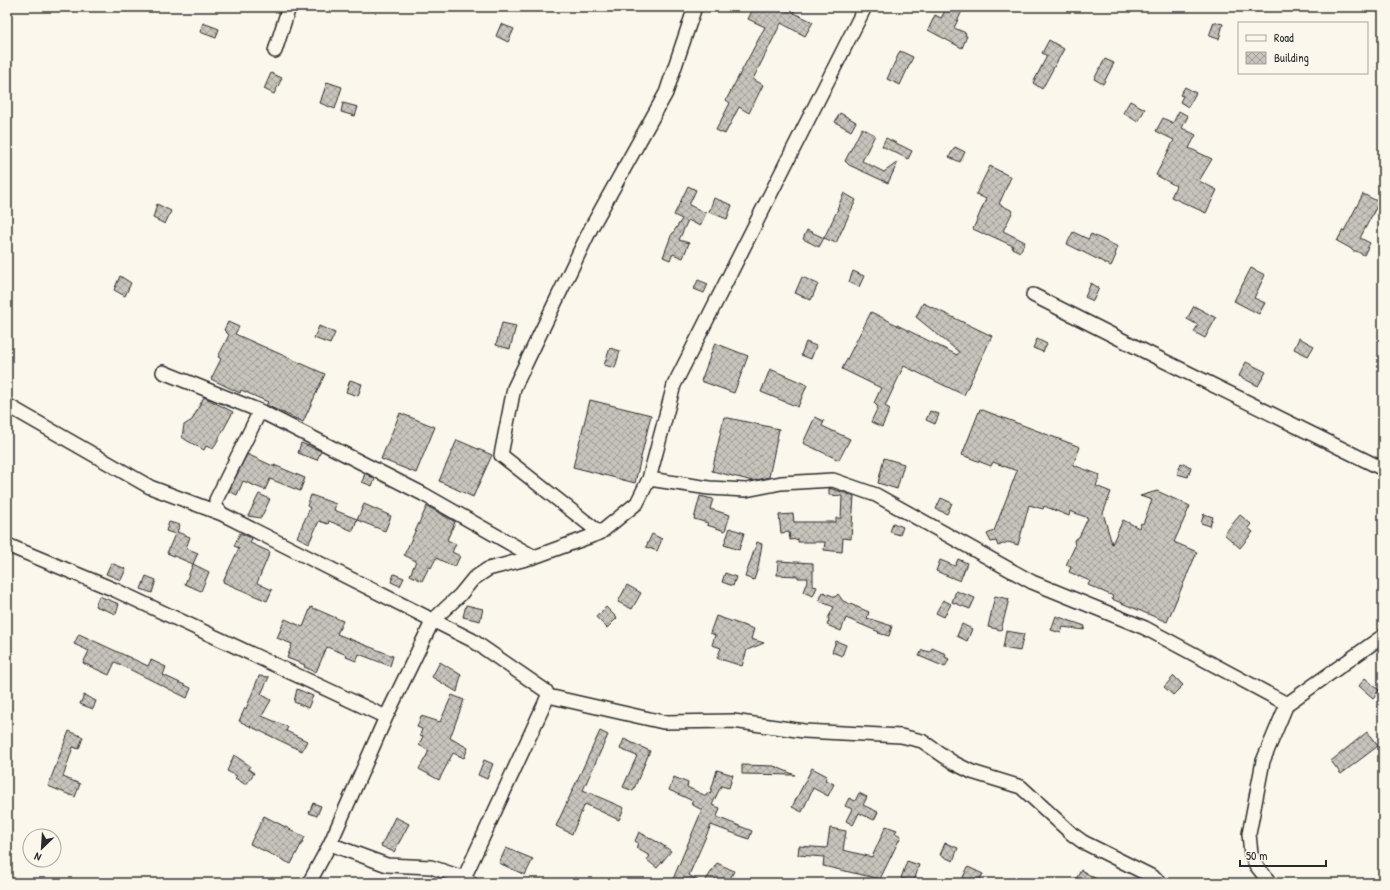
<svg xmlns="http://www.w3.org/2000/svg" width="1390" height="890" viewBox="0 0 1390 890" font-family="'Patrick Hand',sans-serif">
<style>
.building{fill:url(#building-cross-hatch);stroke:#2b2b2b}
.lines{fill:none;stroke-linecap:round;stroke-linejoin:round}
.minor-casing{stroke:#2b2b2b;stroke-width:16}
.minor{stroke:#fbf7ec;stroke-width:13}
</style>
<defs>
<pattern id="building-cross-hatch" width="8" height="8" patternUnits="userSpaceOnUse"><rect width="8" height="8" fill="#c7c4bc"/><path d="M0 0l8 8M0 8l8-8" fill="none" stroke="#a29f99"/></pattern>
</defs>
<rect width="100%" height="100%" fill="#fbf7ec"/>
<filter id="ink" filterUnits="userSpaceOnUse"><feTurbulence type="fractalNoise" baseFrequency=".025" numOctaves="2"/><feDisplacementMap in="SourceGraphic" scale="8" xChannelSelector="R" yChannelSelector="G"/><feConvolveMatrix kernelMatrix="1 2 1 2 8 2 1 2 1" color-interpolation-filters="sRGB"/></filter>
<g filter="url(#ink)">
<path class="building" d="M 754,7 L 795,7 L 794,13 L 813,22 L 805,36 L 781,23 L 753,79 L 763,85 L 749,113 L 739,107 L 725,134 L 716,130 L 730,103 L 726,100 L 765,27 L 748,19 Z
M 947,7 L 954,7 L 962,11 L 954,28 L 966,33 L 965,35 L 967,36 L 962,48 L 928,30 L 935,15 L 941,18 Z
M 1214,22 L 1223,24 L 1219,39 L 1209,36 Z
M 203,23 L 219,29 L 216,38 L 200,32 Z
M 501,24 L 514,29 L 508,42 L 496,36 Z
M 1049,40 L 1064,49 L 1042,89 L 1033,83 L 1047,56 L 1042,53 Z
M 900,51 L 913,57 L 900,85 L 887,79 Z
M 1105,59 L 1114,63 L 1103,84 L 1094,79 Z
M 271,73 L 282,78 L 274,94 L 264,89 Z
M 327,82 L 342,87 L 335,109 L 320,103 Z
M 1185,87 L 1196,93 L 1188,107 L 1180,102 L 1183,96 L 1180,95 Z
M 1130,101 L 1145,109 L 1138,122 L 1123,113 Z
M 343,103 L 358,107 L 355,116 L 341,112 Z
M 1179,111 L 1188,116 L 1182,128 L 1196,135 L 1189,148 L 1212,159 L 1199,181 L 1217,190 L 1206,213 L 1171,197 L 1176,186 L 1156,175 L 1174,140 L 1156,131 L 1163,118 L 1173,123 Z
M 840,113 L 856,122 L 851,131 L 835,122 Z
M 862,128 L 875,135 L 862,161 L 884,172 L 898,162 L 888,183 L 849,165 L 845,161 Z
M 886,138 L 912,151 L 908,159 L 882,146 Z
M 955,147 L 965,152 L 960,162 L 949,157 Z
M 990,166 L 1011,177 L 999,204 L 1013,211 L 1003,231 L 1025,242 L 1020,252 L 1012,248 L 1013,246 L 987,234 L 986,235 L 973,229 L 986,199 L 976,194 Z
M 688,186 L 696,190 L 689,205 L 706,213 L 700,226 L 688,220 L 679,240 L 689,243 L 683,258 L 673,254 L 670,260 L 663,257 L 671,236 L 682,219 L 674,215 Z
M 844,193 L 856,200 L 836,243 L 824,238 L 838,209 L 837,209 Z
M 1363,194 L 1379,202 L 1360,238 L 1370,243 L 1364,255 L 1356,251 L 1353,251 L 1350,248 L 1337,241 L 1343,230 L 1344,231 Z
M 714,198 L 732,205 L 727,219 L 709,212 Z
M 157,204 L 171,211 L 165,224 L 153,218 Z
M 807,230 L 824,238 L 819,247 L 803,239 Z
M 1073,232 L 1088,239 L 1091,234 L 1118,247 L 1115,254 L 1116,255 L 1111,266 L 1067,244 Z
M 1251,268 L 1265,275 L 1254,298 L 1265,303 L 1259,314 L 1234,301 Z
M 853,271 L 864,276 L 859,287 L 849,282 Z
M 120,276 L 131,283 L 125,296 L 114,290 Z
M 802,277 L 818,284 L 811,300 L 795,293 Z
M 698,280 L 708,284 L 704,293 L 694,289 Z
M 1091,283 L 1099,288 L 1093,301 L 1085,297 Z
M 923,303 L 992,336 L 964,395 L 904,366 L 885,406 L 890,409 L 882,427 L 871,422 L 878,407 L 874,403 L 881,388 L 842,369 L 871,312 L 957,355 L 959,352 L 916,317 Z
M 1194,306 L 1216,318 L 1205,338 L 1194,332 L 1198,325 L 1187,319 Z
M 228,322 L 239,327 L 235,334 L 325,374 L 303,422 L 266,405 L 268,402 L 241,390 L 240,393 L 211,379 L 221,359 L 218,357 L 229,335 L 224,330 Z
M 502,323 L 516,326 L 510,349 L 496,345 Z
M 319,326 L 335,333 L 330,344 L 314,338 Z
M 1299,338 L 1314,346 L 1308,356 L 1294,349 Z
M 1037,339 L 1047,344 L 1043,352 L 1033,348 Z
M 806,342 L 816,346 L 811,359 L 801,355 Z
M 715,343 L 748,356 L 734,393 L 701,381 Z
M 610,348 L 620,351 L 615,368 L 604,365 Z
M 1246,362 L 1266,372 L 1258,386 L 1239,376 Z
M 770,369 L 807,385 L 798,407 L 761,392 Z
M 350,380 L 362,384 L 358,396 L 346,392 Z
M 204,397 L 233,412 L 213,449 L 206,446 L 204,450 L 186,440 L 182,437 L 184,425 L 192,420 Z
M 590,400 L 651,415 L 635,483 L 573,467 Z
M 980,409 L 1080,447 L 1073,465 L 1100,475 L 1096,486 L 1111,492 L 1103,513 L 1112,544 L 1123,520 L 1139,528 L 1141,523 L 1143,524 L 1152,500 L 1140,496 L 1157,491 L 1190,506 L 1174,542 L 1197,552 L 1167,622 L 1112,599 L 1113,596 L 1088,585 L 1090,581 L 1069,572 L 1071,567 L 1066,565 L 1075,546 L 1074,540 L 1079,537 L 1088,518 L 1070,511 L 1069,516 L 1044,506 L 1043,509 L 1029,505 L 1018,545 L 1008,542 L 998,546 L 996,541 L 991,542 L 987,534 L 994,531 L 1017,471 L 993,462 L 991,466 L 962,455 Z
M 930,411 L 939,414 L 935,424 L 926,420 Z
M 400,413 L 435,427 L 416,473 L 381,459 Z
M 724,417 L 779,429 L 769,477 L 753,481 L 712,471 Z
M 815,417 L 824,421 L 822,426 L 850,439 L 839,460 L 803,443 Z
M 457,440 L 492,455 L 473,497 L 439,481 Z
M 301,443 L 321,451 L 317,460 L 298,453 Z
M 247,454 L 275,467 L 274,465 L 305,478 L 300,491 L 270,479 L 265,490 L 243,481 L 237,495 L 229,491 Z
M 884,458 L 904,464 L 897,489 L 878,483 Z
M 1181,463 L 1191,467 L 1188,477 L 1177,474 Z
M 365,473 L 375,479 L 372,486 L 362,482 Z
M 829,488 L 854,496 L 851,539 L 843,538 L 842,552 L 824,550 L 825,542 L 798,542 L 798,539 L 790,540 L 789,532 L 781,533 L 779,515 L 793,514 L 794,522 L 836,522 L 836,518 L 841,518 L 842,496 L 829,495 Z
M 259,494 L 270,499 L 261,518 L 248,516 Z
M 311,495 L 336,504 L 334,510 L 357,519 L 353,531 L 329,521 L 328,524 L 319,521 L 309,543 L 297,537 L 310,508 L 307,506 Z
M 700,496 L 713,499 L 710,509 L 730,515 L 725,531 L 707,525 L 708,523 L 694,519 Z
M 941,498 L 952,503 L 947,514 L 936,509 Z
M 364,504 L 391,516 L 385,531 L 357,520 Z
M 427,506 L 455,522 L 447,540 L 456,544 L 452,552 L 460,556 L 455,567 L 436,558 L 431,568 L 429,567 L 422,581 L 410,575 L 416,561 L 404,555 Z
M 1204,514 L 1213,517 L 1210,526 L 1201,523 Z
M 1240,515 L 1251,524 L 1248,528 L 1253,532 L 1240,548 L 1224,534 Z
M 169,522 L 180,525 L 177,532 L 190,537 L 186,548 L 198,553 L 193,564 L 209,572 L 201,591 L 185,584 L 193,564 L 167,553 L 175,534 L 166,531 Z
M 893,523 L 903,527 L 900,535 L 890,532 Z
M 730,528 L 744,533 L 739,550 L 724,545 Z
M 240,533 L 252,538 L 250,543 L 270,552 L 257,583 L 272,590 L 267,601 L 223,582 L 239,548 L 234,546 Z
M 652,534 L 662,539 L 657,551 L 646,547 Z
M 757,542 L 762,544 L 758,568 L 754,580 L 745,577 Z
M 958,559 L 967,563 L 960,581 L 936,571 L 940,560 L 955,566 Z
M 778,561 L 813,563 L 813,586 L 817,587 L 813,596 L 803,592 L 808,578 L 798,578 L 798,576 L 777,575 Z
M 111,563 L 126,569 L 121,580 L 106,574 Z
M 725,573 L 736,577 L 733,586 L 722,582 Z
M 394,574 L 404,578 L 400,586 L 391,582 Z
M 146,576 L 156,580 L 152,593 L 141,589 Z
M 627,585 L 641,593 L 632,609 L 618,602 Z
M 956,591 L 975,598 L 970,609 L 952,602 Z
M 823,592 L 835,597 L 838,594 L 843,601 L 869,612 L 867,618 L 892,626 L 889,636 L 878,633 L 879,632 L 846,618 L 841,631 L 827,625 L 829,620 L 828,618 L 834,607 L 819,601 Z
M 99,596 L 119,604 L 116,614 L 95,606 Z
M 995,596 L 1009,599 L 1001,630 L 988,627 Z
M 943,600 L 951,604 L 944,617 L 936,613 Z
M 466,605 L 483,609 L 480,621 L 463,617 Z
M 311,607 L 343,621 L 337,634 L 393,656 L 390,666 L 359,654 L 356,661 L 346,657 L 347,655 L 327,647 L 316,672 L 304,667 L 305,665 L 287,658 L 292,644 L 277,638 L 285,619 L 303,627 Z
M 606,607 L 617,618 L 607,628 L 596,617 Z
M 716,616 L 754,629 L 751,639 L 764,643 L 747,650 L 742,666 L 717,658 L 721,648 L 712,645 L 715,635 L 710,633 Z
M 1056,616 L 1085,626 L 1084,630 L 1063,627 L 1061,633 L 1051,630 Z
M 962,624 L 972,629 L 967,641 L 957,636 Z
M 1006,631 L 1024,634 L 1020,651 L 1003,648 Z
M 79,634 L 148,666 L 151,660 L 166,667 L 163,675 L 191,688 L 187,698 L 115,662 L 109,675 L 83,663 L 89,651 L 74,644 Z
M 836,641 L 846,645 L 842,656 L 832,652 Z
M 932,648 L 946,654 L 945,657 L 949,659 L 945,667 L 919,656 L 922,650 L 930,652 Z
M 440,662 L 461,675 L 457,692 L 432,677 Z
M 259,676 L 269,677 L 261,694 L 271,700 L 262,716 L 288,727 L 286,731 L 307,741 L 302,751 L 239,721 L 245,708 L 246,709 Z
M 1174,676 L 1183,685 L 1173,695 L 1164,687 Z
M 1365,678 L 1379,690 L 1373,698 L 1359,686 Z
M 297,689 L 313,696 L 308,708 L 294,702 Z
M 84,695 L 96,701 L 93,709 L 80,704 Z
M 452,695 L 464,700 L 450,738 L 468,748 L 464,758 L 453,753 L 439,780 L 419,769 L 429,751 L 419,745 L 423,736 L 420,735 L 422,729 L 417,727 L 421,716 L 440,722 Z
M 69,731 L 83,737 L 79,749 L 73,747 L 63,777 L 80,784 L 75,797 L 48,786 Z
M 600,731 L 608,735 L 583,790 L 624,808 L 619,820 L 585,804 L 572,834 L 556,826 Z
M 1367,732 L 1378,746 L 1341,774 L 1331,761 Z
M 624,739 L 650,751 L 633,791 L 623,787 L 637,756 L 620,749 Z
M 234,755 L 250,766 L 248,769 L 254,773 L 246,785 L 235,778 L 237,776 L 227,771 Z
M 484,760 L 493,764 L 487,779 L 478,775 Z
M 742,765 L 774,766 L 795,775 L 742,774 Z
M 812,768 L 827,776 L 825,780 L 834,784 L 828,796 L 813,788 L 802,812 L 792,807 Z
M 717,770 L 733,775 L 729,788 L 721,786 L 712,805 L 720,808 L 717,817 L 752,831 L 749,839 L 711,825 L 689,875 L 702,883 L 681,883 L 673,879 L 702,810 L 691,804 L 693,801 L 669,790 L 674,777 L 688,783 L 687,787 L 706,796 L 708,792 L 710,794 Z
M 859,793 L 867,797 L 863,805 L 878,812 L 874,820 L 859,813 L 853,825 L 846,821 L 852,809 L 845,806 L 849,798 L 855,801 Z
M 313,803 L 321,806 L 317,816 L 309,813 Z
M 264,816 L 305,837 L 291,864 L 250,844 Z
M 395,817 L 409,824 L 394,852 L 381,846 Z
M 886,826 L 897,830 L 895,833 L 901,836 L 880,879 L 823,866 L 824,857 L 798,855 L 799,846 L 827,848 L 830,828 L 846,831 L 843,850 L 872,857 Z
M 639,832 L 661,844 L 671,851 L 657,868 L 647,860 L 650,856 L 636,848 L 638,843 L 635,841 Z
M 945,843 L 958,848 L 953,861 L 940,855 Z
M 506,848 L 533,859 L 525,875 L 499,863 Z
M 907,861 L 919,865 L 914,882 L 901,878 Z
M 717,863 L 734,871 L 728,883 L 704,883 Z
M 968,867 L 983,874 L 978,883 L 960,883 Z
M 1081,870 L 1103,883 L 1074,883 Z"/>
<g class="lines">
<defs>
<path id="minor" d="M 275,51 L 289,7
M 1033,295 L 1150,354 L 1383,469
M 163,372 L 260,411 L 423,494 L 534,557
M 7,405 L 150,487 L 222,514
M 260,411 L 216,500 L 216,507 L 222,514 L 472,640 L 546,691 L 548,696 L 543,707 L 464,878
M 649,479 L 709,488 L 746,490 L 781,483 L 833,480 L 876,495 L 1032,582 L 1145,628 L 1287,704
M 600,533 L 501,455 L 514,388 L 591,228 L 666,93 L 695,7
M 7,545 L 115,590 L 386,717
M 548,696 L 663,722 L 733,721 L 804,731 L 901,736 L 922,741 L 954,763 L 972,772 L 1021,787 L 1072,834 L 1083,842 L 1151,876 L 1161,883
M 330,844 L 387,865 L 431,867 L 464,878 L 470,882
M 309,883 L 330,844 L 386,717 L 433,620 L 460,595 L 473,579 L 488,569 L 534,557 L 600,533 L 637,503 L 649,479 L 674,385 L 865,7
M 1270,883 L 1256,865 L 1251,854 L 1249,834 L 1263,761 L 1287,704 L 1383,636"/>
</defs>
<use href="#minor" class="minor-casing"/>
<use href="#minor" class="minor"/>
</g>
</g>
<rect width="1390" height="890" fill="none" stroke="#fbf7ec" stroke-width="24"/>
<rect x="12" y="12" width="1366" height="866" fill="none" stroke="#2b2b2b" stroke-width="1.5" filter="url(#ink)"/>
<rect x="1238" y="22" width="130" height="52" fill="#fbf7ec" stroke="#a8a59f"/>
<rect x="1246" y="35" width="20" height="6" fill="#fbf7ec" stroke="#a8a59f"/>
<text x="1274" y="42" font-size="12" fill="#2b2b2b">Road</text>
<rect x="1246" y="52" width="20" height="12" fill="url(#building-cross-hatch)" stroke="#a8a59f"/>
<text x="1274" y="62" font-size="12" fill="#2b2b2b">Building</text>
<g transform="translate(42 848) rotate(205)"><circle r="19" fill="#fbf7ec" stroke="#a8a59f"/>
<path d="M0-3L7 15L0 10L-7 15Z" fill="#2b2b2b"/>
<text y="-6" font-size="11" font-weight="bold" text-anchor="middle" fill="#2b2b2b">N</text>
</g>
<path d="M1240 860v6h86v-6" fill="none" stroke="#2b2b2b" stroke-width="2"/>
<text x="1246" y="860" font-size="12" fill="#2b2b2b" stroke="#fbf7ec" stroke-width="3" paint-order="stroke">50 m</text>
</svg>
